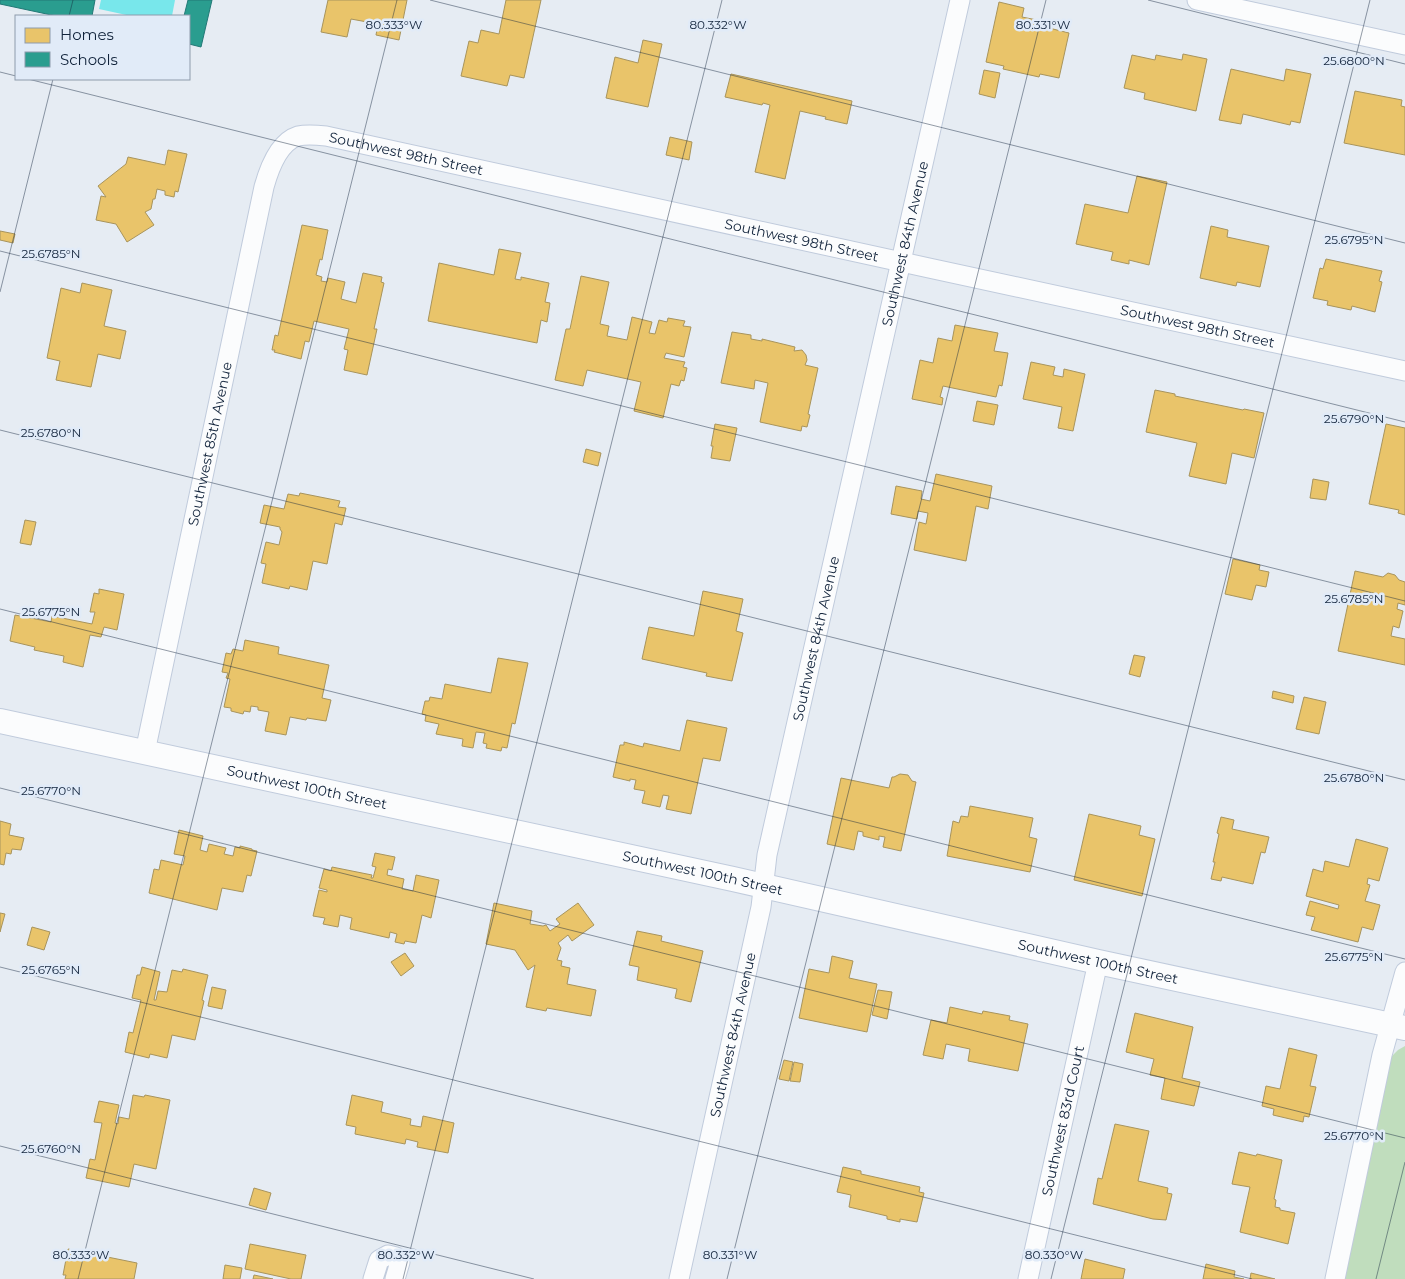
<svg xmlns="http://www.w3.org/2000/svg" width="1405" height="1279" viewBox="0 0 1405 1279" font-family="Montserrat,sans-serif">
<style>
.green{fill:#c0ddbd}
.water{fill:#78e7eb}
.homes{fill:#e9c46a;stroke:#a8945c}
.schools{fill:#2a9d8f;stroke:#227876}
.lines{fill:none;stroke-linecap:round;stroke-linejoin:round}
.minor-casing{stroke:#c0cbdc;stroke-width:21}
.tertiary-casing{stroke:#c0cbdc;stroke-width:26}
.minor{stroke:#fbfcfd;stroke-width:19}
.tertiary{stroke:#fbfcfd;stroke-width:24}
.ticks{fill:none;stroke:#11233b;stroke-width:1;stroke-opacity:0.45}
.labels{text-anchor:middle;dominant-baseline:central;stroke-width:5;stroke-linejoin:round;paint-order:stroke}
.street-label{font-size:14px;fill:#11233b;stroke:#e1ebf8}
.ticks-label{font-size:12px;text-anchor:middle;fill:#11233b;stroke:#e1ebf8;stroke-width:5;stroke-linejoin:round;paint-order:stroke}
</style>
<rect width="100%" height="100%" fill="#e6ecf3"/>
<path class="green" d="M 1405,1046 L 1405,1279 L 1343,1279 L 1391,1057 L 1398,1050 Z"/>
<path class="water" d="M 101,0 L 175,0 L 172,16 L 131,16 L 99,9 Z"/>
<path class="homes" d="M 328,0 L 407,0 L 399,40 L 376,35 L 378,24 L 351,19 L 347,37 L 321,32 Z
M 506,0 L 541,0 L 524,78 L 510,75 L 507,86 L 461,76 L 469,41 L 478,43 L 481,30 L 499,34 Z
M 999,2 L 1024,8 L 1022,17 L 1047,22 L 1045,27 L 1069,33 L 1059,78 L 1040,74 L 1039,77 L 1003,69 L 1004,66 L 986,62 Z
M 643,40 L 662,44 L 648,107 L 606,98 L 615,57 L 638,63 Z
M 1183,54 L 1207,59 L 1196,111 L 1144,99 L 1145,93 L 1124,88 L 1132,55 L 1155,60 L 1156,55 L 1182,60 Z
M 1231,69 L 1284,81 L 1286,69 L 1311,74 L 1300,123 L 1291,121 L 1290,125 L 1243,114 L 1241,124 L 1219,120 Z
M 984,70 L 1000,73 L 995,98 L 979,94 Z
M 731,74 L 852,101 L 847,124 L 825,119 L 826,117 L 800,111 L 785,179 L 755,172 L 770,105 L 763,103 L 762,105 L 725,97 Z
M 1355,91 L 1402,100 L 1401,106 L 1405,107 L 1405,155 L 1344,143 Z
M 670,137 L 692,142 L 689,160 L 666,155 Z
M 168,150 L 187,154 L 178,192 L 175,191 L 174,197 L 165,195 L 165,191 L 157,189 L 155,199 L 153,199 L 151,209 L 145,212 L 154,225 L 127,242 L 116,224 L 96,220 L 101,196 L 106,197 L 98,186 L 126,164 L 128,157 L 165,165 Z
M 1137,176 L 1167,182 L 1149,265 L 1129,260 L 1129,264 L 1111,260 L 1113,252 L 1076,244 L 1085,204 L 1128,213 Z
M 302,225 L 328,230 L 322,260 L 320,259 L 316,275 L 322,277 L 321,281 L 327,282 L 328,278 L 345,282 L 341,299 L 356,303 L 363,273 L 382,277 L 381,282 L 384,283 L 374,329 L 377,329 L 367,375 L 344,370 L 348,350 L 344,349 L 349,329 L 314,321 L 309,342 L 305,341 L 301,359 L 274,352 L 275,350 L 272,350 L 275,335 L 278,336 Z
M 1211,226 L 1228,230 L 1227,237 L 1269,246 L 1260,287 L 1237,282 L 1236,286 L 1200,278 Z
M 0,231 L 15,234 L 13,243 L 0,240 Z
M 499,249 L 521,253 L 515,279 L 521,280 L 521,277 L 549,283 L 545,302 L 550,303 L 547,322 L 541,320 L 537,343 L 428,321 L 439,263 L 494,275 Z
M 1326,259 L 1382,271 L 1379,281 L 1382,282 L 1375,312 L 1352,306 L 1351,310 L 1327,305 L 1328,301 L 1313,298 L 1320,268 L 1323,269 Z
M 581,276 L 609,282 L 600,324 L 609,326 L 607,336 L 627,340 L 632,317 L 652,322 L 649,333 L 655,334 L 659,320 L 667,322 L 668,318 L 685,321 L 683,326 L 691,327 L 684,357 L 666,353 L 664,358 L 685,362 L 683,367 L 687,368 L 684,381 L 681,380 L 679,386 L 671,384 L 663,418 L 634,411 L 641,382 L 587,370 L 583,386 L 555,380 L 566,329 L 570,329 Z
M 82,283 L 112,290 L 104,326 L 126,331 L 120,359 L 98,354 L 91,387 L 56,380 L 60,361 L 47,358 L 61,288 L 80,293 Z
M 955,325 L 998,333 L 994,351 L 1008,353 L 1002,386 L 999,385 L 996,397 L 943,386 L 940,397 L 943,398 L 942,405 L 912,399 L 920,360 L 933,363 L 938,338 L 952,341 Z
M 732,332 L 751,335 L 751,339 L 762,341 L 762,339 L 795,347 L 794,351 L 802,350 L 806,355 L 807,360 L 805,365 L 818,368 L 808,414 L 810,415 L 807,427 L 802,426 L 801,431 L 760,422 L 768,383 L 755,380 L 754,389 L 721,383 Z
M 1031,362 L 1055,367 L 1053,375 L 1063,377 L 1064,369 L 1085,374 L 1073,431 L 1058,428 L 1062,407 L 1023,399 Z
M 1155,390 L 1175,394 L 1175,396 L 1243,410 L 1244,409 L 1264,413 L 1254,458 L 1232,453 L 1226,484 L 1189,476 L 1197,443 L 1146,432 Z
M 977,401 L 998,405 L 994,425 L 973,421 Z
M 715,424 L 737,428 L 730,461 L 711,458 L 713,446 L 711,446 Z
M 1386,424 L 1405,428 L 1405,515 L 1398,513 L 1399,510 L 1369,504 Z
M 586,449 L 601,453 L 598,466 L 583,462 Z
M 936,474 L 992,486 L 988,509 L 976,506 L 966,561 L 914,550 L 919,522 L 926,524 L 928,513 L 918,511 L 917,519 L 891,514 L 896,486 L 922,491 L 921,499 L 930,501 Z
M 1313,479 L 1329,482 L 1326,500 L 1310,498 Z
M 300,493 L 340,501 L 338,507 L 346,508 L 342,525 L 335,523 L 327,564 L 313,561 L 307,590 L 290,586 L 289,589 L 262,583 L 266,564 L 261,563 L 266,542 L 279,545 L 282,532 L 280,529 L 280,527 L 260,523 L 264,505 L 284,509 L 288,494 L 299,496 Z
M 25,520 L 36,522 L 31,545 L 20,543 Z
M 1233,559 L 1260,565 L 1259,570 L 1269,572 L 1266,587 L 1256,585 L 1252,600 L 1225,594 Z
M 1355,571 L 1383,577 L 1388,573 L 1395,575 L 1399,580 L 1405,582 L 1405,605 L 1398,603 L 1397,609 L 1403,611 L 1399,628 L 1393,626 L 1391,636 L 1405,639 L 1405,665 L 1338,651 Z
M 99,589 L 124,594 L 117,630 L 104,627 L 101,637 L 90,635 L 83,667 L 63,662 L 64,656 L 34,650 L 35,647 L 10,641 L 15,615 L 51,622 L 52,616 L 92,624 L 95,612 L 90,612 L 94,593 L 99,594 Z
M 703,591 L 743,599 L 736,631 L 743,633 L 732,681 L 706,676 L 707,673 L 642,659 L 649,627 L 694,636 Z
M 245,640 L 279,647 L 278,654 L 329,665 L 322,698 L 331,700 L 326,721 L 307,718 L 306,720 L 290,717 L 286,735 L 265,731 L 269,712 L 258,710 L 258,707 L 251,706 L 250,712 L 244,711 L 243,714 L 231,711 L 231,708 L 224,707 L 230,679 L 226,678 L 228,673 L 222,672 L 226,653 L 231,654 L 233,649 L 243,651 Z
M 1134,655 L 1145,657 L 1140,677 L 1129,674 Z
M 498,658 L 528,663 L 515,724 L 512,723 L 507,748 L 502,747 L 501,751 L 486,748 L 487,744 L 483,743 L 485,733 L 476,732 L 473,748 L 462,746 L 463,739 L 436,734 L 439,724 L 425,721 L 426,715 L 422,714 L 425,701 L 429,701 L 430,697 L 442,699 L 445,684 L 491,693 Z
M 1273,691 L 1294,696 L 1293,703 L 1272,698 Z
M 1304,697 L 1326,702 L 1319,734 L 1296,729 Z
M 687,720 L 727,728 L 720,761 L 703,758 L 691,814 L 666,809 L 669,796 L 663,795 L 660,807 L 642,803 L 645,791 L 634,789 L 636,780 L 630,779 L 630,781 L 613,777 L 620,745 L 624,745 L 624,742 L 643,747 L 644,743 L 680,751 Z
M 900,774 L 908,775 L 912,781 L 916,782 L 901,851 L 883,847 L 885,837 L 879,836 L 879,840 L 863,836 L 863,832 L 858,831 L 854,850 L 827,844 L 841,778 L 889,788 L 892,777 L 894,777 Z
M 970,806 L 1033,818 L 1029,837 L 1037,839 L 1030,872 L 947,856 L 953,821 L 959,823 L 961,816 L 968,817 Z
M 1089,814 L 1141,826 L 1139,835 L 1155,839 L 1142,896 L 1074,880 Z
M 1221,817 L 1234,820 L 1232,829 L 1269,837 L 1265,853 L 1261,852 L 1253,884 L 1222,877 L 1221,881 L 1211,879 L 1215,862 L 1213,862 L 1219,834 L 1217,833 Z
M 0,821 L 11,824 L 9,835 L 24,838 L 21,850 L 12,849 L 11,854 L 6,853 L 4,865 L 0,864 Z
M 179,830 L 203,836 L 200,850 L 207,852 L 209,844 L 226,848 L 224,854 L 233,856 L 235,847 L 240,848 L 240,846 L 252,849 L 252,850 L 257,851 L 251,876 L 247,875 L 243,892 L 222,888 L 217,910 L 149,893 L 154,869 L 159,870 L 161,860 L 183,865 L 185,856 L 174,854 Z
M 1356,839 L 1388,848 L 1379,881 L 1368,878 L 1367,884 L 1370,885 L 1365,901 L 1380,905 L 1373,930 L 1362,927 L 1358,942 L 1311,930 L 1315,917 L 1306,915 L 1310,901 L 1338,909 L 1339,905 L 1306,896 L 1313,869 L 1323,872 L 1325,861 L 1349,867 Z
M 375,853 L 395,857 L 392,870 L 388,869 L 387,875 L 404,879 L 402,889 L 413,891 L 416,875 L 439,880 L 431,918 L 422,915 L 416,943 L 405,941 L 404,944 L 395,942 L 397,934 L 390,932 L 389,938 L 350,929 L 352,918 L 340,915 L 338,927 L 323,924 L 325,918 L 313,916 L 319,890 L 327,892 L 327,890 L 319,888 L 324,869 L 331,871 L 332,867 L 372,875 L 371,878 L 373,878 L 376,867 L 372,866 Z
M 494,903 L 532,911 L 530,924 L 543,926 L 546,925 L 550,931 L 560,924 L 556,919 L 578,903 L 594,925 L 572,941 L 568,935 L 558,943 L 561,948 L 557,960 L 562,961 L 561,966 L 570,968 L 567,984 L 596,990 L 591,1016 L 547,1008 L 546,1011 L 526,1007 L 535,965 L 528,970 L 515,950 L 486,944 Z
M 0,913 L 5,914 L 0,932 Z
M 32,927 L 50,932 L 44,950 L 27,945 Z
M 637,931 L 662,936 L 661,941 L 703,951 L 691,1002 L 675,998 L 677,989 L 637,980 L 639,967 L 629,965 Z
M 405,953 L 414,966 L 401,976 L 391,962 Z
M 832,956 L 853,961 L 849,978 L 877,984 L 867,1032 L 799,1018 L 809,969 L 829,973 Z
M 142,967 L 160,972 L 154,1000 L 156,1000 L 158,991 L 167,992 L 172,970 L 182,972 L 183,969 L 208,975 L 202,1000 L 204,1001 L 195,1040 L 172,1035 L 167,1058 L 150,1054 L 149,1058 L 125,1052 L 129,1032 L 133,1033 L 141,1000 L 132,998 L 137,975 L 140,975 Z
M 212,987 L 226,990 L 222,1009 L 208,1006 Z
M 878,990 L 892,992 L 887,1019 L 872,1015 Z
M 950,1007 L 982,1014 L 983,1011 L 1010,1016 L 1009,1020 L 1028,1024 L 1018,1071 L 968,1061 L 970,1049 L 946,1044 L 943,1059 L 923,1055 L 931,1020 L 947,1023 Z
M 1135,1013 L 1193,1027 L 1182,1078 L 1200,1082 L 1194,1106 L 1161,1099 L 1165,1078 L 1150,1075 L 1154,1059 L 1126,1052 Z
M 1289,1048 L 1317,1055 L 1310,1086 L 1316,1087 L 1309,1117 L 1304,1116 L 1303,1122 L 1273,1115 L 1274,1109 L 1262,1106 L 1266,1086 L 1280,1089 Z
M 784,1060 L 793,1062 L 789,1081 L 779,1079 Z
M 794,1062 L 803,1064 L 800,1082 L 790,1081 Z
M 133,1095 L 144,1097 L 145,1095 L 170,1100 L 156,1169 L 134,1164 L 129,1187 L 86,1178 L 90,1159 L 95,1160 L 102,1123 L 94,1122 L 99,1101 L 119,1105 L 115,1123 L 118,1124 L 119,1117 L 129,1119 Z
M 352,1095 L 383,1102 L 381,1112 L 411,1119 L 410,1125 L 421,1127 L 423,1116 L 454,1123 L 448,1153 L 417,1147 L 418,1142 L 406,1139 L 405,1144 L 355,1134 L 356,1127 L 346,1125 Z
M 1115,1124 L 1149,1131 L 1138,1181 L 1168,1188 L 1167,1193 L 1172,1194 L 1166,1220 L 1153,1219 L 1093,1204 L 1098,1178 L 1102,1179 Z
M 1239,1152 L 1256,1156 L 1257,1154 L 1282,1160 L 1274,1199 L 1276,1200 L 1275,1207 L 1280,1208 L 1280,1210 L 1295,1213 L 1288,1244 L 1240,1232 L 1250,1187 L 1232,1184 Z
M 843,1167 L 861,1171 L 861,1174 L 920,1187 L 919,1192 L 924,1193 L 917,1222 L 900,1219 L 900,1222 L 887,1219 L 887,1216 L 849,1207 L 851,1195 L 837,1192 Z
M 254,1188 L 271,1193 L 266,1210 L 249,1205 Z
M 250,1244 L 306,1255 L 301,1279 L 291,1279 L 245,1269 Z
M 68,1249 L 137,1263 L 134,1279 L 65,1279 L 66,1275 L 63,1275 Z
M 1085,1259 L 1125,1269 L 1123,1279 L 1081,1279 Z
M 1206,1264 L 1235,1271 L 1234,1277 L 1244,1279 L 1203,1279 Z
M 225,1265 L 242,1268 L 240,1279 L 223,1279 Z
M 1251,1273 L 1275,1279 L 1250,1279 Z
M 254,1275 L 273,1279 L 253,1279 Z"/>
<path class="schools" d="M 0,0 L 95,0 L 92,16 L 56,16 L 0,4 Z
M 188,0 L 212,0 L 201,47 L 189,44 L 189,16 L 184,16 Z"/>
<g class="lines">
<defs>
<g id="minor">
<path d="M 1197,0 L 1405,45"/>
<path id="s1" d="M 145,752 L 264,187 C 269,169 279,142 298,136 C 307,134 317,135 326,136 L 929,268 L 1405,371"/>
<path d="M 373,1279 L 379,1260 L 388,1255 L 396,1257 L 400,1262 L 395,1279"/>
<path id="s2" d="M 679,1279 L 761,907 L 767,855 L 960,0"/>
<path id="s3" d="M 1028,1279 L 1098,962"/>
<path d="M 1335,1279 L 1382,1055 L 1405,972"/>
</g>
<g id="tertiary">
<path id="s4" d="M 0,721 L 733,879 L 1098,962 L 1405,1028"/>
</g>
</defs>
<use href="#minor" class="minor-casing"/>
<use href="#tertiary" class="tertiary-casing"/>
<use href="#minor" class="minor"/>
<use href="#tertiary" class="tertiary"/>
</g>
<path class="ticks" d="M 430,0 L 1405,243M 1148,0 L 1405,64M 69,16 L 73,0M 0,72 L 16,76M 28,79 L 1405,422M 0,251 L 1405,601M 0,292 L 53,79M 0,430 L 1405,780M 0,609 L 1405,959M 0,788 L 1405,1138M 0,967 L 1252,1279M 0,1146 L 534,1279M 78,1279 L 397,0M 403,1279 L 722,0M 727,1279 L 1046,0M 1051,1279 L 1370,0M 1376,1279 L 1405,1162"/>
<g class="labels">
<g class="street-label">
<text stroke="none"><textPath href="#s1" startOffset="751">Southwest 98th Street</textPath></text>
<text stroke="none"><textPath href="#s1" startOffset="1156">Southwest 98th Street</textPath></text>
<text stroke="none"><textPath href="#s2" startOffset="1060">Southwest 84th Avenue</textPath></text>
<text stroke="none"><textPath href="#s1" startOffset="1561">Southwest 98th Street</textPath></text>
<text stroke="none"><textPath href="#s1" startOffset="315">Southwest 85th Avenue</textPath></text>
<text stroke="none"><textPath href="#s2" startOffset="655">Southwest 84th Avenue</textPath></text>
<text stroke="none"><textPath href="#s4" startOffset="314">Southwest 100th Street</textPath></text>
<text stroke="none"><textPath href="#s4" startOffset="719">Southwest 100th Street</textPath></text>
<text stroke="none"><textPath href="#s4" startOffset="1124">Southwest 100th Street</textPath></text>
<text stroke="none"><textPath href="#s2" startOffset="250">Southwest 84th Avenue</textPath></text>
<text stroke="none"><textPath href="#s3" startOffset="162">Southwest 83rd Court</textPath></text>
</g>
</g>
<g class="ticks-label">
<text x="394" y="29">80.333°W</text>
<text x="718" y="29">80.332°W</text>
<text x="1043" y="29">80.331°W</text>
<text x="1354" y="65">25.6800°N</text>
<text x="1354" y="244">25.6795°N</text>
<text x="51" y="258">25.6785°N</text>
<text x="1354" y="423">25.6790°N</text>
<text x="51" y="437">25.6780°N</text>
<text x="1354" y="603">25.6785°N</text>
<text x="51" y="616">25.6775°N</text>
<text x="1354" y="782">25.6780°N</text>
<text x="51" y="795">25.6770°N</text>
<text x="1354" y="961">25.6775°N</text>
<text x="51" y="974">25.6765°N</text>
<text x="1354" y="1140">25.6770°N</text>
<text x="51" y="1153">25.6760°N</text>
<text x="81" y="1259">80.333°W</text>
<text x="406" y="1259">80.332°W</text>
<text x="730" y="1259">80.331°W</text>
<text x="1054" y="1259">80.330°W</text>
</g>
<rect x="15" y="15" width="175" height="65" fill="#e1ebf8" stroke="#8e9bac"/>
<rect x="25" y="28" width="25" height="15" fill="#e9c46a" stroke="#8e9bac"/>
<text x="60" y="40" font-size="15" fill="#11233b">Homes</text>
<rect x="25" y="52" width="25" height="15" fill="#2a9d8f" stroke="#8e9bac"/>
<text x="60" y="65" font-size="15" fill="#11233b">Schools</text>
</svg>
